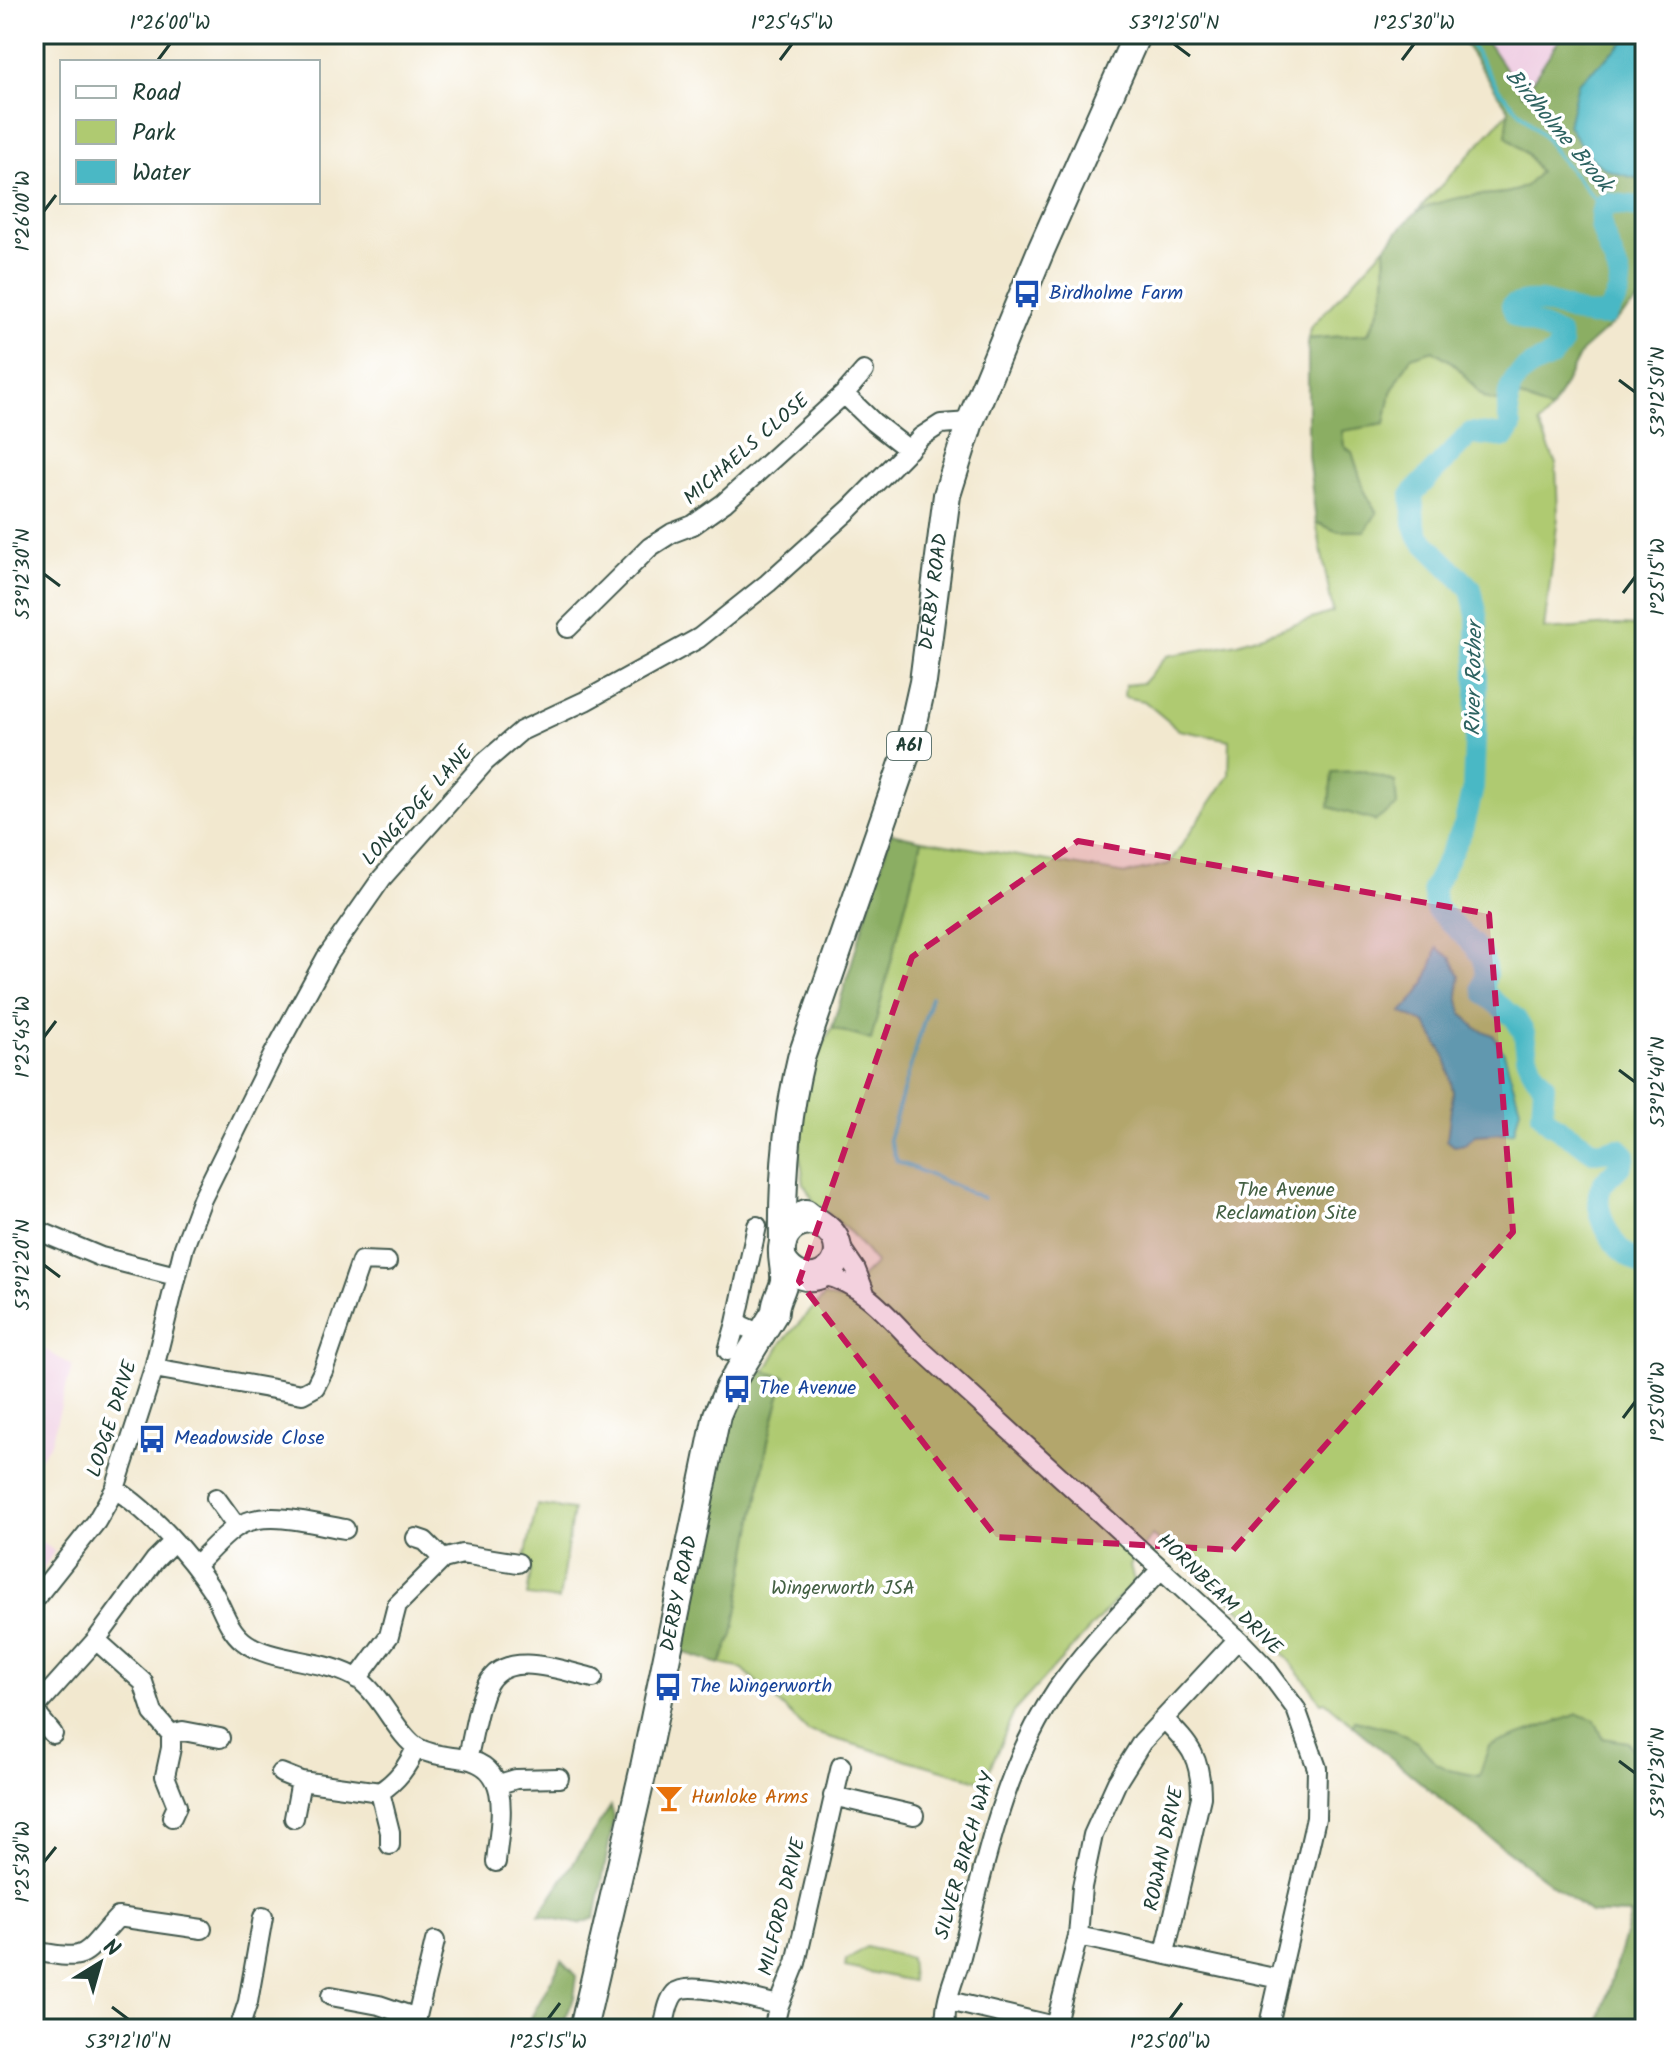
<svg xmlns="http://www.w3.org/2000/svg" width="1679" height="2063" viewBox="0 0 1679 2063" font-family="Kalam,sans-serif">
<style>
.built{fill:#f0d0e4}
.green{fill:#afca71;stroke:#678452;stroke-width:2}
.forest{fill:#8bae63;stroke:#55764c;stroke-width:2}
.water{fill:#4ab8c5;stroke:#347a7c;stroke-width:2}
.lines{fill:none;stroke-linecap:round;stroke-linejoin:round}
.stream{stroke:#4ab8c5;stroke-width:4}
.river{stroke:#4ab8c5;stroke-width:22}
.minor-casing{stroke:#3f574b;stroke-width:22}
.highway-casing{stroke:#3f574b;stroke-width:30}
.minor{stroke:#fff;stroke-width:18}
.highway{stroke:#fff;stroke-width:26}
.marked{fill:#c2185b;fill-opacity:0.2;stroke:#c2185b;stroke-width:6;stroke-dasharray:16 10;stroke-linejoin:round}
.ticks{fill:none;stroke:#1f3d34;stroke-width:3}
.labels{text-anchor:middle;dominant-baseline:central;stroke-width:7;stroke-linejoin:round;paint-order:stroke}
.shield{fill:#fff;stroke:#627771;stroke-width:2}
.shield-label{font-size:18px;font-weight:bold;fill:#1f3d34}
.transit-label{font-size:20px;fill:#164399;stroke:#fff;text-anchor:start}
.street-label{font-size:20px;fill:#1f3d34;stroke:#fff}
.park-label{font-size:20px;fill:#436043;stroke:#fff}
.food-label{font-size:20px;fill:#c56008;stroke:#fff;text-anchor:start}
.water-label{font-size:22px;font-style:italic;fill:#2c6260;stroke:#fff}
.neatline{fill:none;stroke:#1f3d34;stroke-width:3}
.ticks-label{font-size:20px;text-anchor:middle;fill:#1f3d34}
</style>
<rect width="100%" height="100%" fill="#fff"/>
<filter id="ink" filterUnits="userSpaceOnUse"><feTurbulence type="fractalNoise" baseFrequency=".0125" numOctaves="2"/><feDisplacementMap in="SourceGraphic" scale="16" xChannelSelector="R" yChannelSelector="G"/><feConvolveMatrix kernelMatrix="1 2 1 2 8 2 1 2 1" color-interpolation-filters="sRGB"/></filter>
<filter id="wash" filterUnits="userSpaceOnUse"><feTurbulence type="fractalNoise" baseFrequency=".006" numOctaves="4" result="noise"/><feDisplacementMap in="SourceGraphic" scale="32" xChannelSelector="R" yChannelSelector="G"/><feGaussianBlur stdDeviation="1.8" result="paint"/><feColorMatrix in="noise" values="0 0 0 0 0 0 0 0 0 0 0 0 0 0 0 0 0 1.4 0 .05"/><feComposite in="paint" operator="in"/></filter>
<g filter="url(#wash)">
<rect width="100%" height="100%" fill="#f2e8cf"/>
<path class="built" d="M 1482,34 L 1563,34 L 1523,96 Z
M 34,1343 L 72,1366 L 51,1442 L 34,1467 Z
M 34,1536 L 54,1551 L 34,1585 Z"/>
<path class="green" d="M 1510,110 L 1506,136 L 1528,155 L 1539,172 C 1521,199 1499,192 1471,196 C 1452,199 1435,204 1417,212 Z
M 1385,247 C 1387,282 1386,303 1367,334 L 1308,339 L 1310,328 Z
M 1433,350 C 1440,355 1448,359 1454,364 C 1481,388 1478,411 1521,397 L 1551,411 L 1539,424 L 1556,464 L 1558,517 L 1544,629 C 1579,631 1611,620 1645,628 L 1645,2029 L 1597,2029 L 1631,1915 L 1590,1913 L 1456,1812 L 1325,1701 L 1321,1702 C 1276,1636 1215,1585 1152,1536 L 1130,1565 L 1134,1581 L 1015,1710 L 984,1782 L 808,1731 L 743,1669 L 720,1664 L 733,1635 L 768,1441 L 785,1378 L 765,1372 L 782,1342 L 824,1296 L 839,1300 L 876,1263 L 852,1234 L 814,1202 L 804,1184 L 800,1155 L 801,1108 L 816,1059 L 832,1028 L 871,1040 L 922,840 L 1126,874 L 1169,864 L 1229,775 L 1230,740 L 1179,730 L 1144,701 L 1124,697 L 1125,685 L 1143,683 L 1167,656 L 1238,643 L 1333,612 L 1316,522 L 1336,531 L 1377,513 L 1364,490 L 1352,452 L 1344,446 L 1341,431 L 1385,424 L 1391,392 L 1411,357 Z
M 537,1505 L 573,1510 L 559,1600 L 527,1596 L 531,1570 L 523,1567 Z
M 866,1947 L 910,1958 L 912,1981 L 845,1967 L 846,1960 Z"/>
<path class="forest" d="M 1458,34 L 1482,34 L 1523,95 L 1563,34 L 1633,34 L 1578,83 L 1630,177 L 1645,179 L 1645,295 L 1581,352 L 1551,411 L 1521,397 C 1478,411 1481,388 1454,364 C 1448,359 1440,355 1433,350 L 1411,357 L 1391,392 L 1385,424 L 1342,431 L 1344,446 L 1352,452 L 1364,490 L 1377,513 L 1365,531 L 1336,531 L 1316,522 L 1308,455 L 1308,339 L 1368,334 C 1386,303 1387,282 1385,247 C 1395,236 1406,219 1419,211 C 1435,202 1455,198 1473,196 C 1500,192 1521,198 1539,172 L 1528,155 L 1506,136 L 1509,110 Z
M 1364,771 L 1395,782 L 1397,806 L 1375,821 L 1329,807 L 1332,772 Z
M 891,833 L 922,840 L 871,1040 L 832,1028 Z
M 759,1370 L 785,1377 L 768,1441 L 733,1635 L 720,1664 L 682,1652 L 732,1414 Z
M 1578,1714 L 1595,1720 L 1603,1738 L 1628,1742 L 1645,1768 L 1645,2029 L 1597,2029 L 1631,1915 L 1590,1913 L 1456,1812 L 1352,1725 L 1355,1720 L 1395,1730 L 1417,1742 L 1435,1762 L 1449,1770 L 1479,1776 L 1489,1746 Z
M 611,1806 L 614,1817 L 595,1918 L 579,1924 L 539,1915 Z
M 562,1960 L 577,1976 L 574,1998 L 561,2029 L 525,2029 Z"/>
<path class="water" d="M 1633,34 L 1645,34 L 1645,179 C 1601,174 1590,162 1568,125 L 1578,83 Z
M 1437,948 L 1451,958 L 1460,976 L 1458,996 L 1462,1013 L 1476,1028 L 1493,1035 L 1504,1053 L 1520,1108 L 1514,1132 L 1476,1135 L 1465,1144 L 1454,1146 L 1447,1140 L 1453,1092 L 1446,1058 L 1426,1024 L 1401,1012 C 1422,994 1430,975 1437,948 Z"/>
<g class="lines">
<path class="stream" d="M 1464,34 L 1499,90 L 1547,140 L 1554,151 L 1602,208
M 931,997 L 889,1139 L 897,1161 L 983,1198"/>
<path class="river" d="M 1645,205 L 1638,207 L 1606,203 C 1589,225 1618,257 1620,281 C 1620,295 1613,305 1606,315 C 1571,320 1548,291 1512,306 L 1516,316 L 1559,335 L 1561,345 C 1553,357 1549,358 1537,363 C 1507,377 1504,399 1511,427 L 1505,437 L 1471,433 L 1412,494 L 1414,523 L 1419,537 L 1471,589 L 1477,616 L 1477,693 L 1473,788 L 1464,826 L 1433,889 L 1436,909 L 1473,944 L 1483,958 L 1486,974 L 1483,986 L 1486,995 L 1515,1018 L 1524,1033 L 1527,1056 L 1533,1071 L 1544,1085 L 1542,1114 L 1550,1123 L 1595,1152 L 1619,1149 L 1625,1155 C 1623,1168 1610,1173 1603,1184 C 1591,1201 1606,1234 1619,1248 C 1626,1255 1637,1261 1645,1267"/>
</g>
</g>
<g filter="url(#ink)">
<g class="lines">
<defs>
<path id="minor" d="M 844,394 L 873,422 L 909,450
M 568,628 L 650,547 L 672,533 L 693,525 L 724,503 L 844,394 L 864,371
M 757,1226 L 736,1323 L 761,1334
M 34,1229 L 101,1257 L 176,1276
M 837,1242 L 856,1270 L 865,1293
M 821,1275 C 863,1283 888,1316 916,1345 L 1240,1641 L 1265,1667 L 1296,1709 L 1317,1768 L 1316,1818 L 1268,2029
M 728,1351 L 736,1323
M 154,1368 L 302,1394 L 315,1387 L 323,1371 L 361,1261 L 387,1262
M 115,1489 C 150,1511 189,1555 212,1590 C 222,1606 227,1628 243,1641 C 270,1663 325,1658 358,1679 C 381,1694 398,1737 418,1748 C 432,1756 449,1756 465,1759 C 515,1768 499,1826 496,1862
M 216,1498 L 237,1527
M 416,1538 L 425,1541 L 443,1559 L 462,1554 L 518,1563
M 195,1566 C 208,1553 222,1536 238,1526 C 267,1509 313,1524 345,1529
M 34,1600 L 96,1522 L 115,1489 L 154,1368 L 184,1247 L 202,1199 L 273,1055 L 326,958 L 382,878 L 485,762 L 521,731 L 585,701 L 699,638 L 768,583 L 850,509 L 921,437 L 941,424 L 970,422
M 96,1640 L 143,1682 L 153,1713 L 171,1734 L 171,1748 L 165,1776 L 177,1806 L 172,1817
M 357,1679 L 389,1636 L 397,1605 L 443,1559
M 1164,1719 C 1191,1746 1201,1758 1201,1797 L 1165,1953
M 53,1734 L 39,1717 L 36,1707 L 96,1640 L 155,1560 L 173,1542
M 171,1734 L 183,1731 L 220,1738
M 467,1759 C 474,1736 476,1707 487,1685 C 505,1648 563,1671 593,1678
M 281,1773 L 301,1781
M 499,1784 L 516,1779 L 559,1778
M 380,1792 C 398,1780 407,1767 416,1748
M 833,1796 L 914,1815
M 294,1818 L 301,1781 L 380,1792 L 390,1832 L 390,1845
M 1078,1936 L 1279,1979
M 34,1951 C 92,1962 81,1956 118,1917 L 202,1929
M 331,1996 L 379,2005 L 417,2018
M 949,2001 L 1067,2029
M 1055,2026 L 1078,1936 L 1082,1887 L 1093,1835 L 1117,1782 L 1142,1742 L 1238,1639
M 239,2029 L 248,2002 L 263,1917
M 414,2029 L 435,1941
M 663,2029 C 666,2018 667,2002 675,1993 C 689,1979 759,2001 779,2005
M 773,2029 L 779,2005 L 796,1963 L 841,1766
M 947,2029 C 942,2009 952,1983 959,1964 C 984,1869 1001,1772 1057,1689 C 1087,1646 1126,1608 1161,1569"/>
<g id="highway">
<path id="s1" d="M 783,1242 C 782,1179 786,1120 801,1058 L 908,749 L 923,682 L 947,495 L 970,422 L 1041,250 L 1137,34"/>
<path d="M 783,1260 C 803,1295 850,1271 835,1238 C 829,1227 815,1221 806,1213"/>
<path id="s2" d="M 583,2029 L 644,1767 L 717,1415 L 729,1387 L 775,1312 C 775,1300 782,1292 784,1281 C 785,1270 781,1259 782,1248 C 784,1228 802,1218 820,1224"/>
</g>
</defs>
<use href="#minor" class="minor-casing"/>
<use href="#highway" class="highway-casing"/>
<use href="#minor" class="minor"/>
<use href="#highway" class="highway"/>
</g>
</g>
<path class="marked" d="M 1078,841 L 1489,914 L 1513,1232 L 1233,1550 L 996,1537 L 799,1281 L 912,957 Z"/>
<path class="ticks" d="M 1174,44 L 1190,56M 158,60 L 170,44M 780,60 L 792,44M 1402,60 L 1414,44M 44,211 L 56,195M 1619,380 L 1635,392M 44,574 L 60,586M 1623,593 L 1635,577M 44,1037 L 56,1021M 1619,1070 L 1635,1082M 44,1265 L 60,1277M 1623,1418 L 1635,1402M 1619,1761 L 1635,1773M 44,1862 L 56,1847M 112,2007 L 128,2019M 548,2019 L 560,2003M 1170,2019 L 1182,2003"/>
<defs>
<symbol id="bus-bare" viewBox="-9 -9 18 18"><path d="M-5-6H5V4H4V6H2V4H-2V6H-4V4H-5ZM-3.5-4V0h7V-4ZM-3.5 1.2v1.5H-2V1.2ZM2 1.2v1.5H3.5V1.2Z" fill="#1a4fb4" stroke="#fff" stroke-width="2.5" paint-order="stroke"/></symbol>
<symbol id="bar-bare" viewBox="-9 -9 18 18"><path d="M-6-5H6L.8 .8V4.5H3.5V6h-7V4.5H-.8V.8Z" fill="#e8710a" stroke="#fff" stroke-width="2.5" paint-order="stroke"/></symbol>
</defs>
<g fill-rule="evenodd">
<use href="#bus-bare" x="1007" y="274" width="40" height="40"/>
<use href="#bus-bare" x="717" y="1369" width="40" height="40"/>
<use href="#bus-bare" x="132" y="1419" width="40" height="40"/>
<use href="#bus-bare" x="648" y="1667" width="40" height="40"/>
<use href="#bar-bare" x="649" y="1778" width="40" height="40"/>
</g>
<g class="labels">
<rect class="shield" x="887" y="732" width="44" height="28" rx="6"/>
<g class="shield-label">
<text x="909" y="746">A61</text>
</g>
<g class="transit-label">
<text x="1049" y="294">Birdholme Farm</text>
<text x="759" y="1389">The Avenue</text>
<text x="174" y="1439">Meadowside Close</text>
<text x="690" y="1687">The Wingerworth</text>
</g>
<g class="street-label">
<text transform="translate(747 450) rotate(-41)">MICHAELS CLOSE</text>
<text stroke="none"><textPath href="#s1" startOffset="672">DERBY ROAD</textPath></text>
<text transform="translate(418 806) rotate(-48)">LONGEDGE LANE</text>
<text transform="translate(113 1419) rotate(-72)">LODGE DRIVE</text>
<text stroke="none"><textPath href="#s2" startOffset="446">DERBY ROAD</textPath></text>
<text transform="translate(1219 1595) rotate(44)">HORNBEAM DRIVE</text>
<text transform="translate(1165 1849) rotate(-78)">ROWAN DRIVE</text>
<text transform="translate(966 1856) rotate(-74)">SILVER BIRCH WAY</text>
<text transform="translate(783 1907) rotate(-76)">MILFORD DRIVE</text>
</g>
<g class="park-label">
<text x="1286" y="1191">The Avenue<tspan x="1286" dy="23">Reclamation Site</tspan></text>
<text x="843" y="1589">Wingerworth JSA</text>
</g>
<g class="food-label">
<text x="691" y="1798">Hunloke Arms</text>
</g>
<g class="water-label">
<text transform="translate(1558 131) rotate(50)">Birdholme Brook</text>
<text transform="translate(1475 679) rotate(-89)">River Rother</text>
</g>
</g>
<rect width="1679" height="2063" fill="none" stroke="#fff" stroke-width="88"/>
<rect x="60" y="60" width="260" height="144" fill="#ffffff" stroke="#a5b1ae" stroke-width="2"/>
<rect x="76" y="86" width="40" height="12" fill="#ffffff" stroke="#a5b1ae" stroke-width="2"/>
<text x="132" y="100" font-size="24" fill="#1f3d34">Road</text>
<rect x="76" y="120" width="40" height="24" fill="#afca71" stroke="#a5b1ae" stroke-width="2"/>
<text x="132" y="140" font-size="24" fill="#1f3d34">Park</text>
<rect x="76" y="160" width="40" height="24" fill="#4ab8c5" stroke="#a5b1ae" stroke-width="2"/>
<text x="132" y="180" font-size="24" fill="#1f3d34">Water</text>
<g transform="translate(100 1963) rotate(37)" stroke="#ffffff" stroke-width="6" paint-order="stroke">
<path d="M0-6L14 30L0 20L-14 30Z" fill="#1f3d34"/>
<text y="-12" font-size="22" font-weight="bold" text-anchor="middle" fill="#1f3d34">N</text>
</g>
<rect x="44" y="44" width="1591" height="1975" class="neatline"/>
<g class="ticks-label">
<text x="170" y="29">1°26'00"W</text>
<text x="792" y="29">1°25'45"W</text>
<text x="1174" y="29">53°12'50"N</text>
<text x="1414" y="29">1°25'30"W</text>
<text transform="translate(22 211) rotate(-90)" y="7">1°26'00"W</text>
<text transform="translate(1657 392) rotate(-90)" y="7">53°12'50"N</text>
<text transform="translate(22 574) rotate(-90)" y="7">53°12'30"N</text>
<text transform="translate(1657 577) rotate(-90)" y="7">1°25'15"W</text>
<text transform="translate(22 1037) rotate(-90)" y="7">1°25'45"W</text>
<text transform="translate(1657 1082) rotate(-90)" y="7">53°12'40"N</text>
<text transform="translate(22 1265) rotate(-90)" y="7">53°12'20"N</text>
<text transform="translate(1657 1402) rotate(-90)" y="7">1°25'00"W</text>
<text transform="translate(1657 1773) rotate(-90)" y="7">53°12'30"N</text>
<text transform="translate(22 1862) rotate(-90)" y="7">1°25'30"W</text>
<text x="128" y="2048">53°12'10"N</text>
<text x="548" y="2048">1°25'15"W</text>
<text x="1170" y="2048">1°25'00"W</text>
</g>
</svg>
